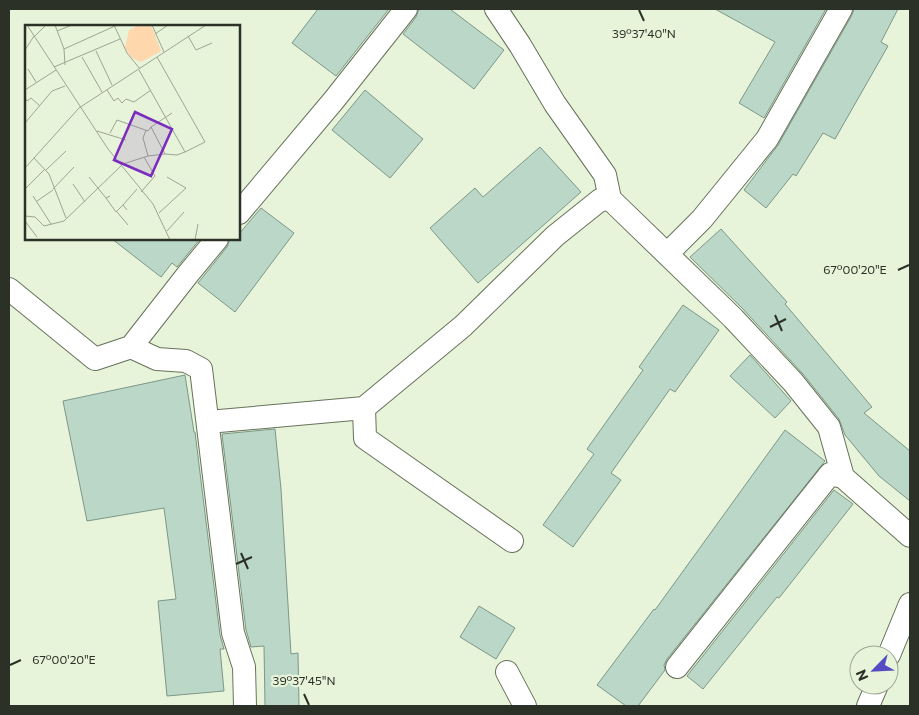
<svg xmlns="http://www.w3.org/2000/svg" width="919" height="715" viewBox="0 0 919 715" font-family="Commissioner,sans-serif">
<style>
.building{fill:#bbd7c7;stroke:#7d9788}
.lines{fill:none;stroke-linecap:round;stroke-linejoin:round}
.minor-casing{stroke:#67725b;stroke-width:24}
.minor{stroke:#fff;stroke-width:22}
.ticks{fill:none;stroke:#2c3127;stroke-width:2}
.inset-road{fill:none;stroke:#9ca692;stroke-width:1}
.view{fill:#7b2cbf;fill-opacity:0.15;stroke:#7b2cbf;stroke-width:2.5}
.inset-edge{fill:none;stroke:#2c3127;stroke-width:2.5}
.ticks-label{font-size:12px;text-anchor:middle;fill:#2c3127;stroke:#e7f4da;stroke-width:4.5;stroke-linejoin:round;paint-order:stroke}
</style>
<rect width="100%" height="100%" fill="#e7f4da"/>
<path class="building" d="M 318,9 L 389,9 L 336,76 L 292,43 Z
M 419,9 L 450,9 L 504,50 L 474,89 L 403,34 L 416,17 Z
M 715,9 L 826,9 L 764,118 L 739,103 L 775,42 Z
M 854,9 L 898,9 L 881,42 L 888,46 L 835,139 L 823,133 L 796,176 L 793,174 L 766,208 L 744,190 L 778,145 L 852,15 Z
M 365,90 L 423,139 L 390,178 L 332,130 Z
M 540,147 L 581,192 L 478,283 L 430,228 L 475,188 L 483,197 Z
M 261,208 L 294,233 L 235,312 L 198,283 L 227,247 L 230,239 L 239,239 L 239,234 Z
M 721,229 L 787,302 L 785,304 L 872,407 L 864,413 L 910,451 L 910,501 L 879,476 L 845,435 L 839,419 L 803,374 L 743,309 L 690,257 Z
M 112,239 L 200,239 L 177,267 L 172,263 L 161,277 Z
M 683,305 L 719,330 L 675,392 L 670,389 L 611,473 L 621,480 L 573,547 L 543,525 L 594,454 L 587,449 L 643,370 L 639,367 Z
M 750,355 L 791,401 L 775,418 L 730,376 Z
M 185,375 L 194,432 L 195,432 L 220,635 L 224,649 L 220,649 L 224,691 L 167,696 L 158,601 L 176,599 L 164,508 L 87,521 L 63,401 Z
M 275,429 L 281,489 L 291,654 L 298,653 L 299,706 L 265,706 L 264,646 L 251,647 L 246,630 L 222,434 Z
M 785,430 L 825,461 L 667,659 L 664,665 L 665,670 L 638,706 L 626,706 L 597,685 L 654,609 L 655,610 Z
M 834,490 L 853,504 L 779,598 L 777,597 L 703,689 L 687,676 Z
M 479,606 L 515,628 L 496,659 L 460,637 Z"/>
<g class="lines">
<defs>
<path id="minor" d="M 496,9 L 520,45 L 555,104 L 605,175 L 610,199
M 239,213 L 334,100 L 406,9
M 217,239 L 188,274 L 131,347 L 157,359 L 186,361 L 201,369 L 233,633 L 244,667 L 245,706
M 667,254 L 702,219 L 767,139 L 841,9
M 9,289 L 95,359 L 131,347
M 364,408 L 365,438 L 512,541
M 208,422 L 364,408 L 463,326 L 555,236 L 600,200 L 610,199 L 733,318 L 793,382 L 829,427 L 843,477 L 910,536
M 889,655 L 910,604
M 677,667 L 830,474 L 843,477
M 507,672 L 525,706
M 868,706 L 877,685"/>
</defs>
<use href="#minor" class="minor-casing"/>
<use href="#minor" class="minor"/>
</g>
<path class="ticks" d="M 639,10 L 644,21M 898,270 L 909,265M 775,315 L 782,331M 770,327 L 786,319M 241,553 L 248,569M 236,564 L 252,557M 10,665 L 21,660M 304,694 L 309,705"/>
<g transform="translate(25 25)">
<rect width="215" height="215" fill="#e7f4da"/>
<path d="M 114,0 L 126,0 L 136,26 L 116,37 L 107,33 L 100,23 L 104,5 Z" fill="#fed7ac"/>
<path class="inset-road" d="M 2,0 L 83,124 L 128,179 L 145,215M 30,0 L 39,24 L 40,40M 89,0 L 102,28 L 115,44M 127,0 L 139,27M 32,6 L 47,0M 130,9 L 143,0M 10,11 L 21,0M 163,11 L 171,25 L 187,18M 39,24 L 90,1M 0,25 L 9,11M 71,26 L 87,60M 57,32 L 77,67M 132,32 L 180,117 L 160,127M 29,42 L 95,14M 3,44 L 11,57M 114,45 L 160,127 L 152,130 L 140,129M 0,65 L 31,45M 82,65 L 89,76 L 93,73 L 97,78 L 101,74 L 109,77 L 126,65M 0,73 L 2,76 L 6,73 L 15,81M 0,98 L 27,66 L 40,61M 126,102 L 147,88M 72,106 L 101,115M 85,108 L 92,95 L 123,106 L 126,102 L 140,129 L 123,131M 9,133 L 24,149 L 41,193M 0,143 L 54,83 L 181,0M 21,145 L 41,126M 64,152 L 81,173 L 85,171M 48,159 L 60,177M 0,164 L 20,144M 28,164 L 49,142M 116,167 L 130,151 L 119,132M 8,171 L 26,199M 81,173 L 91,187 L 98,180 L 102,185M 12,176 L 28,165M 98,180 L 112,164M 92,187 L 103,200M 134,188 L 161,163 L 142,152M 0,191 L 10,192 L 19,201 L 39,196 L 98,139 L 123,131 L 118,113 L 121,105M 0,196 L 12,212M 142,206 L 159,187M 170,215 L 173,199"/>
<path class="view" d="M 110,87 L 147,104 L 126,151 L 89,135 Z"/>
<rect width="215" height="215" class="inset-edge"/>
</g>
<g class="ticks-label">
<text x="644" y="38">39°37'40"N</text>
<text x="855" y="274">67°00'20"E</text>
<text x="64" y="664">67°00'20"E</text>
<text x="304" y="685">39°37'45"N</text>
</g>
<rect width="919" height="715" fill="none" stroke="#2c3127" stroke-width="20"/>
<g transform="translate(874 670) rotate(246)"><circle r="24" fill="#e7f4da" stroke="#9ca692"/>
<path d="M0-4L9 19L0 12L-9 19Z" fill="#554cc4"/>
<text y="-8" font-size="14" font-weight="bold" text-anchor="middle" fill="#2c3127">N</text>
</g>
</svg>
